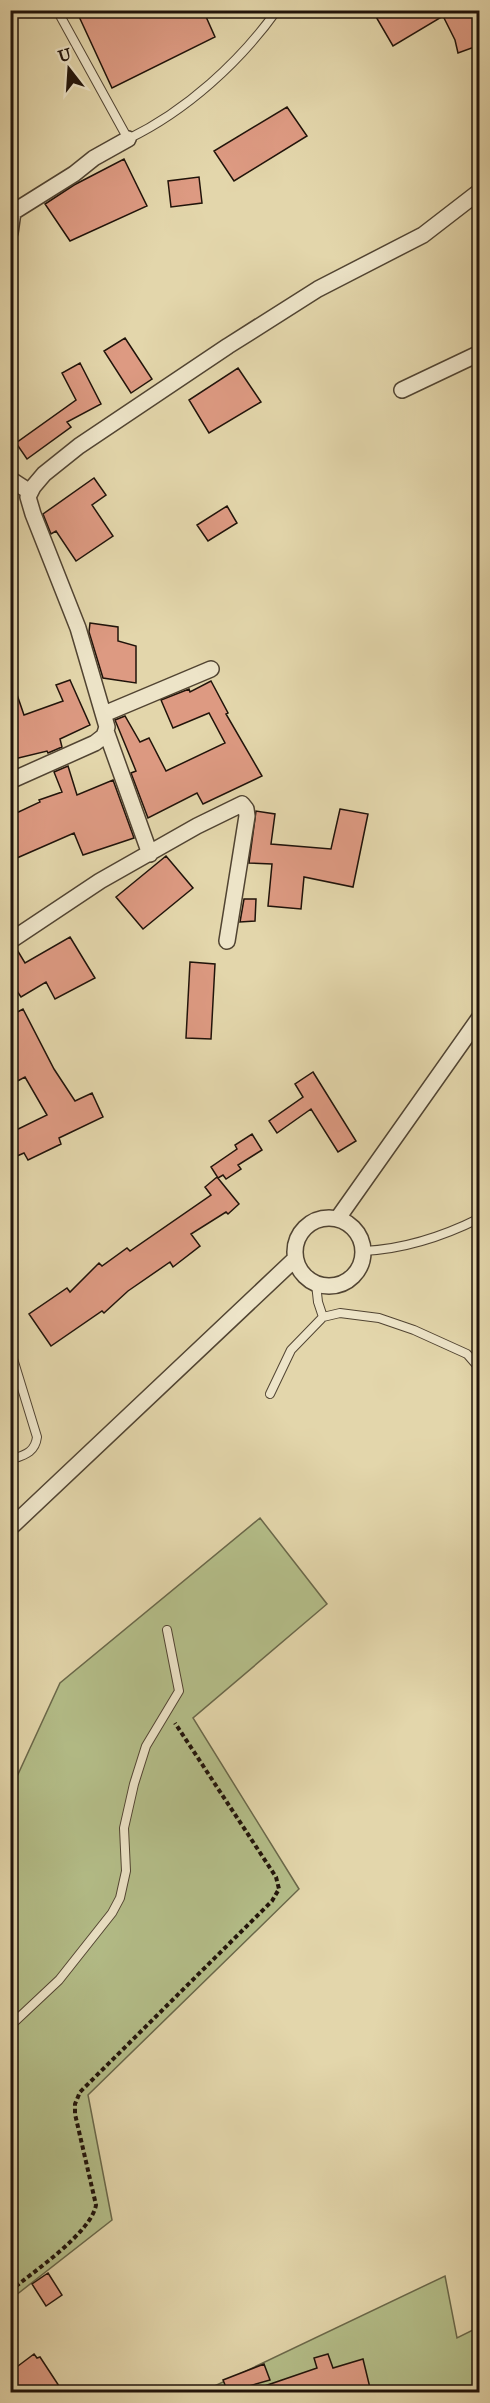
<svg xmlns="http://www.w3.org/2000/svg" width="490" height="2403" viewBox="0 0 490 2403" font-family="'IM FELL Great Primer',serif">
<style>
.green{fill:#b4be89;stroke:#6a684a;stroke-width:1.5}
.building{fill:#dd9a82;stroke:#20130a;stroke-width:1.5}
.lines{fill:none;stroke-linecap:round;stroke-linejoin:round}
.service-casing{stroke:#514432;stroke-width:10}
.minor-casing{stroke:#514432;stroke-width:18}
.path{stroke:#20130a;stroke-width:4;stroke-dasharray:4.5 3;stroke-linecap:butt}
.service{stroke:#ede4c8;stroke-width:8}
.minor{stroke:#ede4c8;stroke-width:15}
</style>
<rect width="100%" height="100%" fill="#e3d6ab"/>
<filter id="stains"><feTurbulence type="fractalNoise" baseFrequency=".00333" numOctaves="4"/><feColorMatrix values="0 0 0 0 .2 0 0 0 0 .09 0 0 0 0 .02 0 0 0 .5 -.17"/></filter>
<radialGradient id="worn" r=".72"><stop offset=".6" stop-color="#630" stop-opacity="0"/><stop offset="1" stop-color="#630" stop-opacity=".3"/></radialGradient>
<path class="green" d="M 260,1518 L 327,1604 L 193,1718 L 299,1889 L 88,2095 L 112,2220 L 11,2299 L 11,1785 L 14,1783 L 60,1683 Z
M 445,2276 L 457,2338 L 479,2327 L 479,2392 L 202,2392 Z"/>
<path class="building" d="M 76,10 L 203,10 L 215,37 L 112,88 Z
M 372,10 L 480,10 L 480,45 L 458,53 L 455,40 L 443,16 L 393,46 Z
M 287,107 L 307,136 L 234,181 L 214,151 Z
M 124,159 L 147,206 L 70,241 L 45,204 L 74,185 Z
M 199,177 L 202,203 L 171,207 L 168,181 Z
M 125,338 L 152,379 L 131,393 L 104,351 Z
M 80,363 L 101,404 L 67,422 L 71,427 L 27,459 L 16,443 L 76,400 L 62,373 Z
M 238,368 L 261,402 L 209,433 L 189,400 Z
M 94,478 L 106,495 L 92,505 L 113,536 L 76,561 L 56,531 L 51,534 L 43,514 Z
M 227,506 L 237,523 L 208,541 L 197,525 Z
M 90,623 L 118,627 L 118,641 L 136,646 L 136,683 L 103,678 L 89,632 Z
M 70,680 L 90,725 L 60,739 L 62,747 L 48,753 L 47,751 L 10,760 L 10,684 L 13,683 L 24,715 L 63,701 L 56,685 Z
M 211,681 L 228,713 L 226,714 L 262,776 L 203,804 L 197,793 L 148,818 L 131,773 L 136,771 L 115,720 L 125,716 L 140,742 L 149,738 L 166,771 L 225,743 L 209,713 L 173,728 L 161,700 L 189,689 L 190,692 Z
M 68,766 L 77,795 L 113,780 L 134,838 L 83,855 L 74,833 L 10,861 L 10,816 L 40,802 L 39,800 L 62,792 L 54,772 Z
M 340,809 L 368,814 L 353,887 L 304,877 L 301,909 L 268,906 L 272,864 L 249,863 L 256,811 L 275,814 L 271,844 L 331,849 Z
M 166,856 L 193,888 L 143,929 L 116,897 Z
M 244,899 L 256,899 L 255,921 L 240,922 Z
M 70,937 L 95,978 L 55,999 L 46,982 L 21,997 L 10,981 L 10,951 L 16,948 L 25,963 Z
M 190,962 L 215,964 L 211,1039 L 186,1038 Z
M 23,1009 L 54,1069 L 75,1101 L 92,1093 L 103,1117 L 59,1138 L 61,1144 L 28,1160 L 24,1153 L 10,1159 L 10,1133 L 47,1115 L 25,1077 L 10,1085 L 10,1016 Z
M 313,1072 L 356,1141 L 338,1152 L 311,1109 L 277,1133 L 269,1121 L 303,1097 L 295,1084 Z
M 252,1134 L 262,1150 L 238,1165 L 241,1169 L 226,1179 L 223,1175 L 218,1178 L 211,1167 L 237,1149 L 235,1145 Z
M 217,1177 L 239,1204 L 228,1214 L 226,1212 L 191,1234 L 200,1246 L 173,1267 L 170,1262 L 128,1291 L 104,1313 L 102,1311 L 51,1346 L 29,1314 L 67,1288 L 70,1292 L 99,1263 L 102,1266 L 127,1248 L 130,1251 L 211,1195 L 205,1187 Z
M 48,2273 L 62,2295 L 46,2306 L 32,2284 Z
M 34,2354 L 37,2358 L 40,2357 L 63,2392 L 10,2392 L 10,2372 Z
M 328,2354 L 333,2368 L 363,2359 L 371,2392 L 254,2392 L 253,2390 L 317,2368 L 314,2358 Z
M 264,2364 L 270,2380 L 228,2392 L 223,2380 Z"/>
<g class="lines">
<defs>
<path id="service" d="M 57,10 L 128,139 C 186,111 240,62 277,10
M 364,1251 C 404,1249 444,1236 480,1218
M 323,1317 L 340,1313 L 379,1318 L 414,1330 L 467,1354 L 480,1369
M 10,1349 L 37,1437 C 35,1453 24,1455 10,1460
M 270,1394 L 291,1350 L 323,1317 L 318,1302 L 316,1284
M 10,2026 L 59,1980 L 112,1913 L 120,1898 L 126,1871 L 124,1828 L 134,1784 L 146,1746 L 179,1691 L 167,1630"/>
<path id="minor" d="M 10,214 L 74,174 L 94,158 L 128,139
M 10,233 L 13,212
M 402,390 L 480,353
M 10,479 L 30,492
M 104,714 L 211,669
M 106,731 L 150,854
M 10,781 L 95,743 L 104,736 L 107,727 L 78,628 L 33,514 L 28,497 L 33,487 L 44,474 L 79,446 L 228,346 L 318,289 L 423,235 L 480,191
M 10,941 L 100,881 L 197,826 L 242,804 L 246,809 L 247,816 L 227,941
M295 1252a34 34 0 1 1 68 0a34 34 0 1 1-68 0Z
M 338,1218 L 480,1017
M 10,1528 L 295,1259"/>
</defs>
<use href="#service" class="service-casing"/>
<use href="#minor" class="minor-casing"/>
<path class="path" d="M 10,2291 C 33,2272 91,2233 96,2205 L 75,2114 L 75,2104 L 80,2092 L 272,1901 L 279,1889 L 276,1877 L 175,1723"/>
<use href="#service" class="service"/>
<use href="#minor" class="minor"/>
</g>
<rect width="490" height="2403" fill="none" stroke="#e3d6ab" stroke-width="36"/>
<rect x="12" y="12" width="466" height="2379" fill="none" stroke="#20130a" stroke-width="3"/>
<rect x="18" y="18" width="454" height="2367" fill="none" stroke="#20130a" stroke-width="1.5"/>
<g transform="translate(69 69) rotate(343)" stroke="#ede4c8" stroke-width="4.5" paint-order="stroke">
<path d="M0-4.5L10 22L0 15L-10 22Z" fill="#20130a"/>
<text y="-9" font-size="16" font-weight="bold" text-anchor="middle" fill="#20130a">U</text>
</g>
<rect width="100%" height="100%" filter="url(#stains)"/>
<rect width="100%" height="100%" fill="url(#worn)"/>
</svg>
